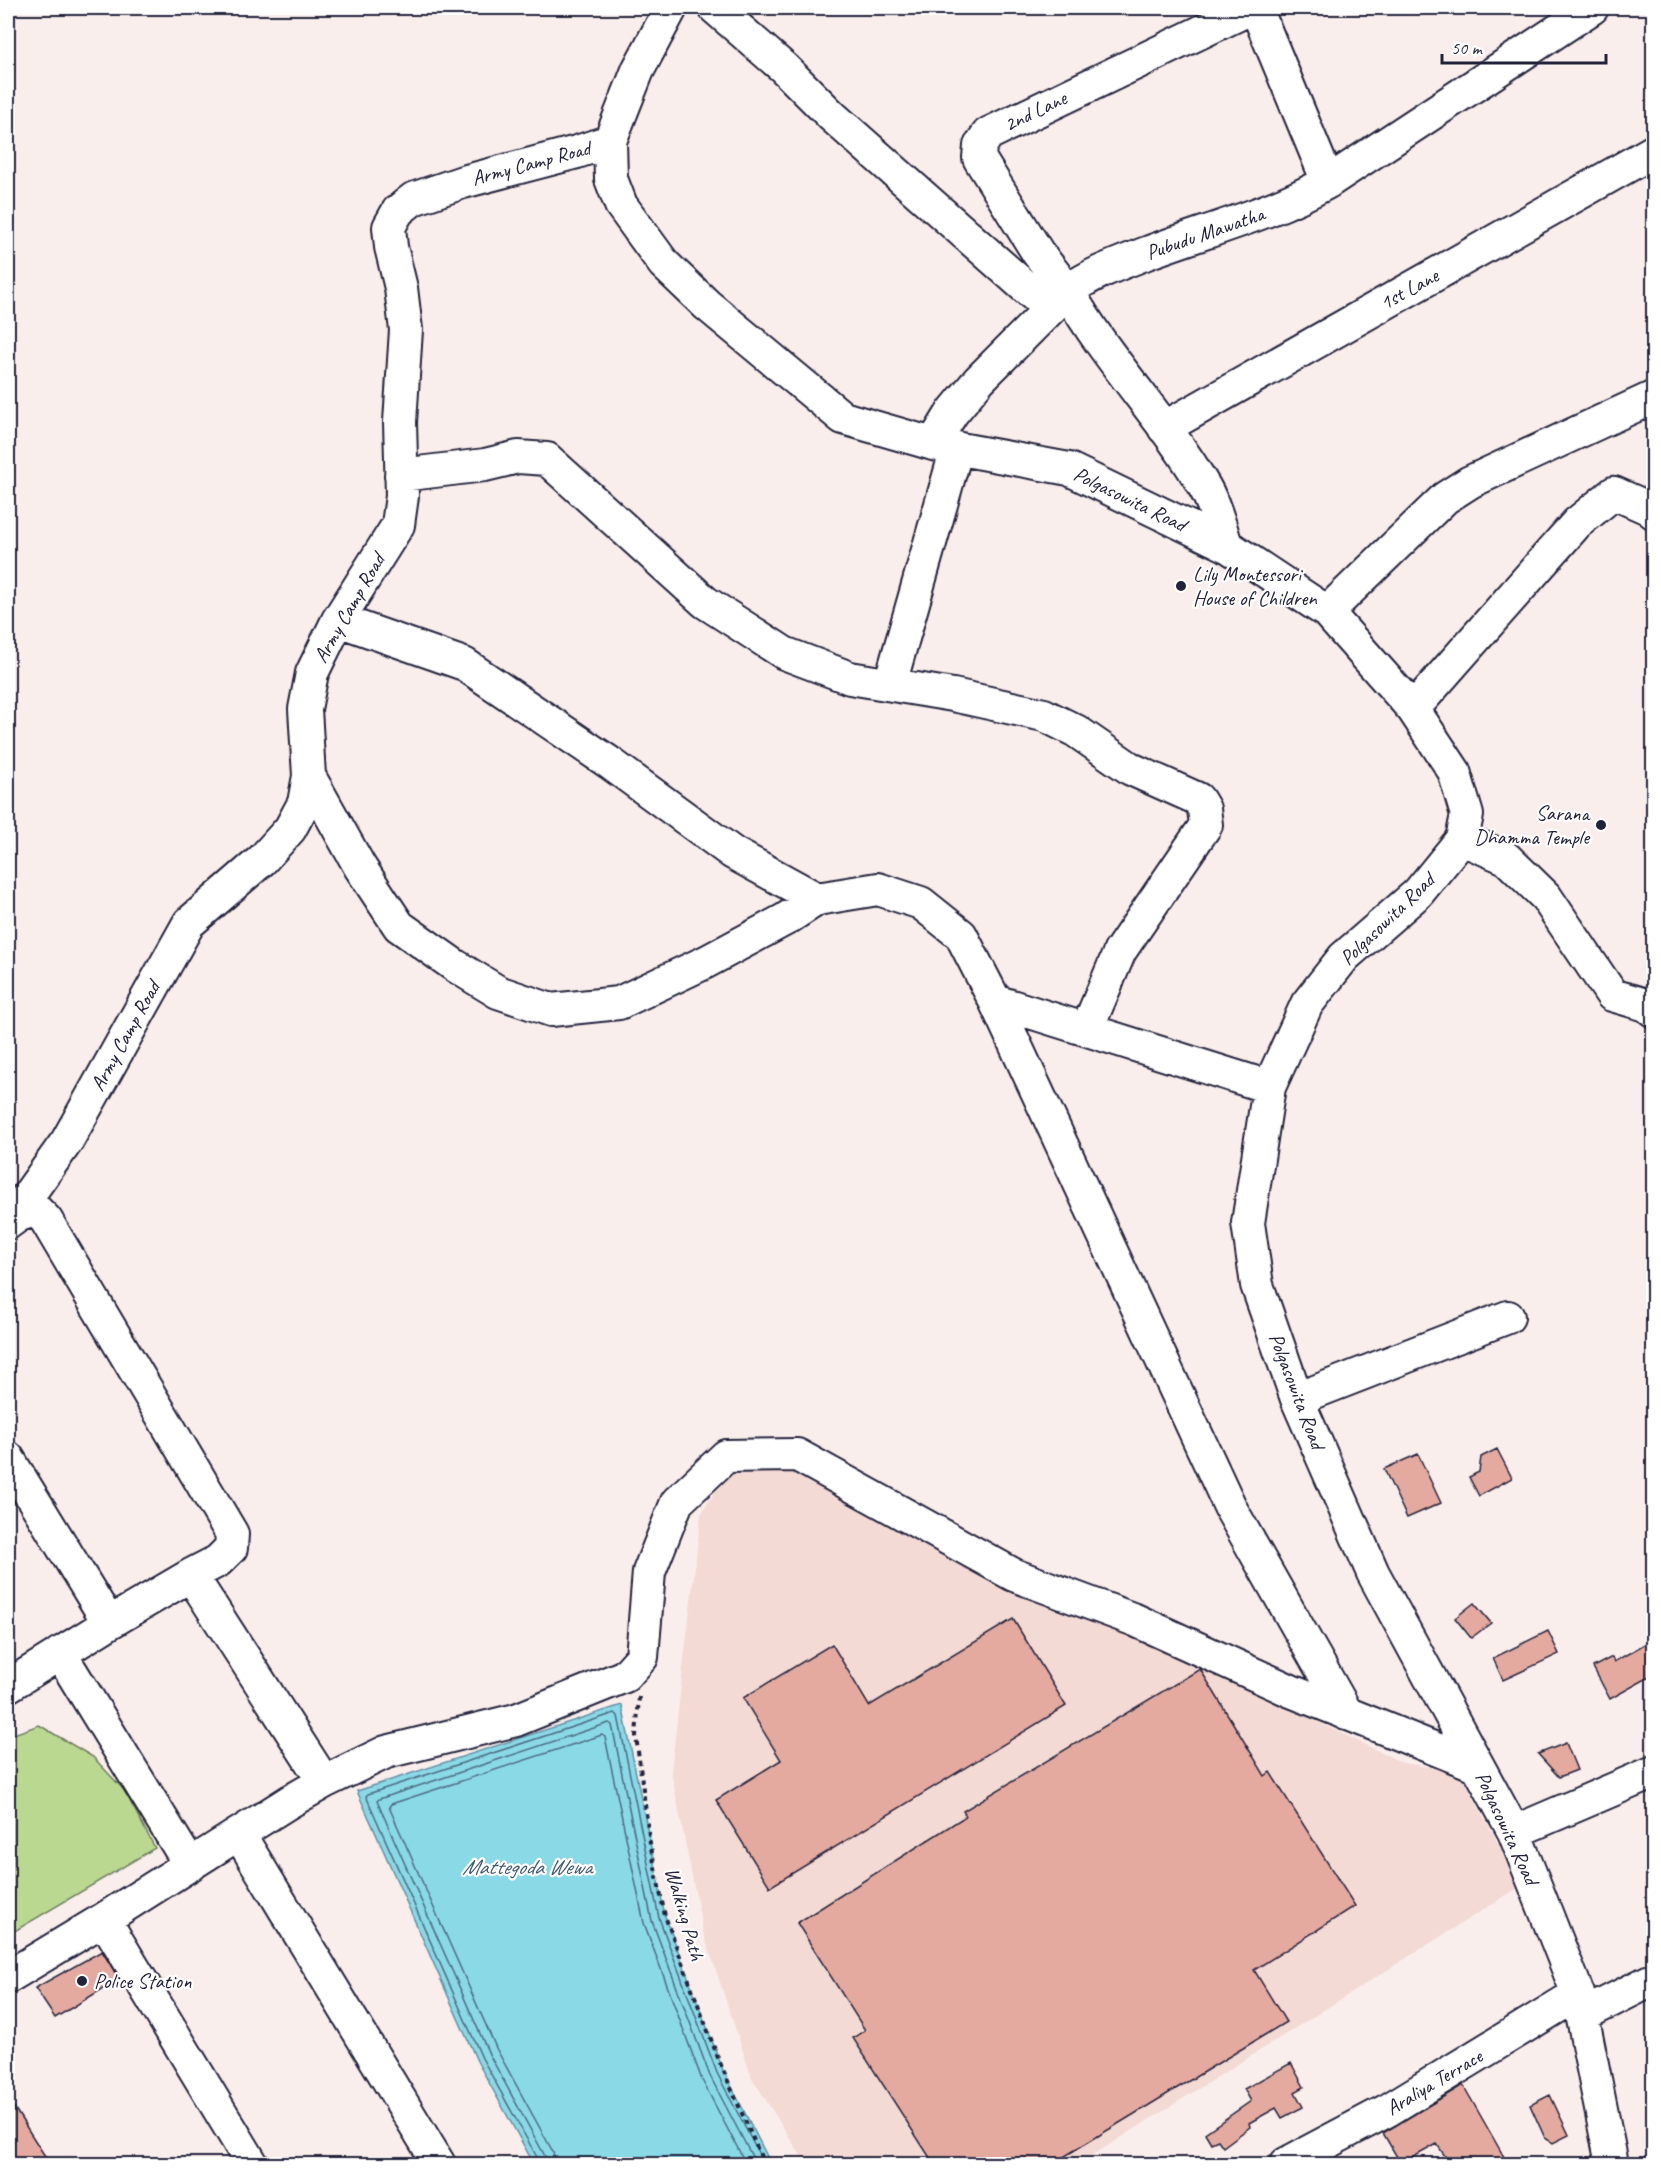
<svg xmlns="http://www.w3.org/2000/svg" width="1661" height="2172" viewBox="0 0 1661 2172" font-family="Caveat,sans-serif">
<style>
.built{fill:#f3dad5}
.green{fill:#bad890;stroke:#6e7d66;stroke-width:1.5}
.water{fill:#8ad9e7;stroke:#6090a2;stroke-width:1.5}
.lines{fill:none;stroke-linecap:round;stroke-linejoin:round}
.shore{stroke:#4c6b80;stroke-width:1.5}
.building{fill:#e4aaa0;stroke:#22223b;stroke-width:1.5}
.minor-casing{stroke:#22223b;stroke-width:36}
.path{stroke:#22223b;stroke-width:4;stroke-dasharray:4.5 4.5;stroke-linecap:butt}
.minor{stroke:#fff;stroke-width:32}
.poi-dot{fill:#22223b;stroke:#fff;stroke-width:2}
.labels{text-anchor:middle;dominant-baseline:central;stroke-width:4.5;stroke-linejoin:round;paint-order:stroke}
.street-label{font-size:21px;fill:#22223b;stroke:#fff}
.poi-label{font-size:21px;fill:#22223b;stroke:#fff;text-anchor:start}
.water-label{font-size:22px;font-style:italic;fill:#41596f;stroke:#fff}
</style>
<rect width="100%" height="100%" fill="#faeeec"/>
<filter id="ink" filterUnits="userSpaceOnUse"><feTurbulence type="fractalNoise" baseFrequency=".0167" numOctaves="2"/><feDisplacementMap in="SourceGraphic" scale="12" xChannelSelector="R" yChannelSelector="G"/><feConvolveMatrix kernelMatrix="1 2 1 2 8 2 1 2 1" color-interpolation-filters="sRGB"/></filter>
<g filter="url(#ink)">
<path class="built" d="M 764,1449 L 929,1534 L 1403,1763 L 1460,1772 L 1521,1886 L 1079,2164 L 806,2164 L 752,2078 L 703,1932 L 671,1771 L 701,1514 L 727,1472 Z"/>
<path class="green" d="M 39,1725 L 93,1757 L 124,1790 L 155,1848 L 8,1935 L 8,1736 Z"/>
<path class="water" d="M 622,1705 L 665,1916 L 723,2070 L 771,2164 L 534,2164 L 477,2061 L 357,1791 Z"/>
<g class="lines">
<path class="shore" d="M 539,2164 L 538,2159 L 482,2058 L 366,1796 L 368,1794 L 615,1713 L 618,1716 L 659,1918 L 717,2073 L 764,2164
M 546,2164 L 545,2156 L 489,2054 L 377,1801 L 379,1799 L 609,1723 L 612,1725 L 652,1921 L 710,2076 L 756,2164
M 555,2164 L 553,2152 L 497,2050 L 389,1807 L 391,1804 L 602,1735 L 605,1737 L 644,1923 L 702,2080 L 746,2164"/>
</g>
<path class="building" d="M 1497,1449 L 1512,1478 L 1479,1496 L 1469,1477 L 1479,1472 L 1481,1457 Z
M 1418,1454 L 1441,1503 L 1407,1518 L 1384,1469 Z
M 1474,1603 L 1491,1623 L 1471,1638 L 1455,1618 Z
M 1013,1619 L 1066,1706 L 770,1887 L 716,1800 L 781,1760 L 743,1698 L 832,1644 L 869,1706 Z
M 1548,1631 L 1559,1654 L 1503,1680 L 1493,1658 Z
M 1653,1639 L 1653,1675 L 1610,1699 L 1593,1667 L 1612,1657 L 1614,1662 Z
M 1200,1669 L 1265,1776 L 1270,1772 L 1355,1906 L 1254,1970 L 1286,2022 L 1052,2164 L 934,2164 L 853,2038 L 865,2030 L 797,1923 L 966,1816 L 963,1811 Z
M 1566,1743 L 1577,1770 L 1559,1777 L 1538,1754 Z
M 102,1951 L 119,1979 L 55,2018 L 35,1988 Z
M 1291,2063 L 1304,2087 L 1295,2092 L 1303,2107 L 1282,2118 L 1276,2108 L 1249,2123 L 1250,2127 L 1223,2147 L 1218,2140 L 1211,2143 L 1205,2133 L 1251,2101 L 1244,2089 Z
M 1463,2085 L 1508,2164 L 1450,2164 L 1437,2144 L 1401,2164 L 1383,2133 Z
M 1550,2095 L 1569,2135 L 1553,2143 L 1545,2138 L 1530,2105 Z
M 8,2098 L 50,2164 L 8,2164 Z"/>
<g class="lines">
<defs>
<path id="minor" d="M 671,8 L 638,70 L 610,141 L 611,179 L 621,205 L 664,264 L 707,305 L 843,418 L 933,444 L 1069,469 L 1226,545 L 1327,612 L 1413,709 L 1454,771 L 1467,815 L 1462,839 L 1418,893 L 1344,957 L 1307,1004 L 1269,1087 L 1248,1223 L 1257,1285 L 1297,1399 L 1373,1573 L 1514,1832 L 1578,1994 L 1612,2164
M 715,8 L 784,68 L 832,116 L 1050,309
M 1256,8 L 1328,182
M 1164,428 L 1654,151
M 933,444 L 952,413 L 979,380 L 1068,291 L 1038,253 L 979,158 L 980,146 L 988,134 L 1251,8
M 401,475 L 485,465 L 518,457 L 547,459 L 705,602 L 784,653 L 850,678 L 953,695 L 1044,715 L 1076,731 L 1131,769 L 1198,799 L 1204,809 L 1206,825 L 1120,951 L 1087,1029
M 1226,545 C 1220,526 1215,505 1205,488 C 1165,419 1107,361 1068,291 C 1092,273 1119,264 1147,253 C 1208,230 1271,214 1328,182 L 1592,8
M 1327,612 L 1445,498 L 1470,482 L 1654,397
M 338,620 L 464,664 L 610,763 L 733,853 L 817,899
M 890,684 L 957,448
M 1413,709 L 1577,523 L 1614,493 L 1648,508 L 1654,513
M 309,776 L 360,867 L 399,926 L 454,965 L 498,992 L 551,1010 L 619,1003 L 706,962 L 786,919 L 817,899 L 878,889 L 921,903 L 961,935 L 995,1001
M 1462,839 L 1506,858 L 1546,897 L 1612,995 L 1646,1005 L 1654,1011
M 1269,1087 L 995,1001 L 1232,1511 L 1347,1714
M 19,1215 L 27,1197 L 67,1141 L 189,923 L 262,860 L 290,829 L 304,803 L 309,776 L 305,709 L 312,673 L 338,620 L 398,525 L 402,496 L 400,422 L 406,330 L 401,288 L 391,247 L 389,227 L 398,211 L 413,199 L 463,182 L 577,152 L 610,141
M 8,1223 L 19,1215 L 36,1210 L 46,1220 L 232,1534 L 231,1548 L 218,1561 L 191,1575 L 324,1782
M 1297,1399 L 1508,1317
M 8,1458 L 109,1623 L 191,1575
M 60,1653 L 190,1865
M 8,1686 L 109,1623
M 1514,1832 L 1654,1772
M 239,1834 L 439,2164
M 104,1919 L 252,2164
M 8,1977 L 104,1919 L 289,1802 L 324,1782 L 386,1752 L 516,1720 L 625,1676 L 642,1657 L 649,1572 L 677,1502 L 726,1456 L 797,1455 L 1014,1575 L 1135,1620 L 1291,1691 L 1478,1766
M 1583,2015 L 1654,1979
M 1286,2164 L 1388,2110 L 1578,1994"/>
</defs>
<use href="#minor" class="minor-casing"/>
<path class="path" d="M 639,1697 L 636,1736 L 650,1843 L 665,1916 L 718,2058 L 764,2164"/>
<use href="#minor" class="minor"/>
</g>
</g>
<g class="poi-dot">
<circle cx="1181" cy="586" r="6"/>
<circle cx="1601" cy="825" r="6"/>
<circle cx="82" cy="1981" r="6"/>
</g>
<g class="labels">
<g class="street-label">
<text transform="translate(1035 111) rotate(-26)">2nd Lane</text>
<text transform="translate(531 163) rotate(-15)">Army Camp Road</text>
<text transform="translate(1205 233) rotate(-19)">Pubudu Mawatha</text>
<text transform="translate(1409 289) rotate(-29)">1st Lane</text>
<text transform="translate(1130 499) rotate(26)">Polgasowita Road</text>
<text transform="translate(349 608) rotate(-60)">Army Camp Road</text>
<text transform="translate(1387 919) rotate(-44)">Polgasowita Road</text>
<text transform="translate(125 1036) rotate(-61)">Army Camp Road</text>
<text transform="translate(1297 1391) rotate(69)">Polgasowita Road</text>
<text transform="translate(1507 1828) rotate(65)">Polgasowita Road</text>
<text transform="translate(685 1914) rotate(74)">Walking Path</text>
<text transform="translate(1434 2082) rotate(-31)">Araliya Terrace</text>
</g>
<g class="poi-label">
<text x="1193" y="574">Lily Montessori<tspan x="1193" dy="24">House of Children</tspan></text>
<text x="1589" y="813" text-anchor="end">Sarana<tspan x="1589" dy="24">Dhamma Temple</tspan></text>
<text x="94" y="1981">Police Station</text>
</g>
<g class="water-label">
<text x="527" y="1867">Mattegoda Wewa</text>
</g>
</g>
<rect width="1661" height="2172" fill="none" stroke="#fff" stroke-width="30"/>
<rect x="15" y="15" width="1631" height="2142" fill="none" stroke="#22223b" stroke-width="2" filter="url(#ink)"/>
<path d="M1442 54v9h164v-9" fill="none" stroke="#22223b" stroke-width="3"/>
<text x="1451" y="54" font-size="18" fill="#22223b" stroke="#ffffff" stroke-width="4.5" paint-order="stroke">50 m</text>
</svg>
